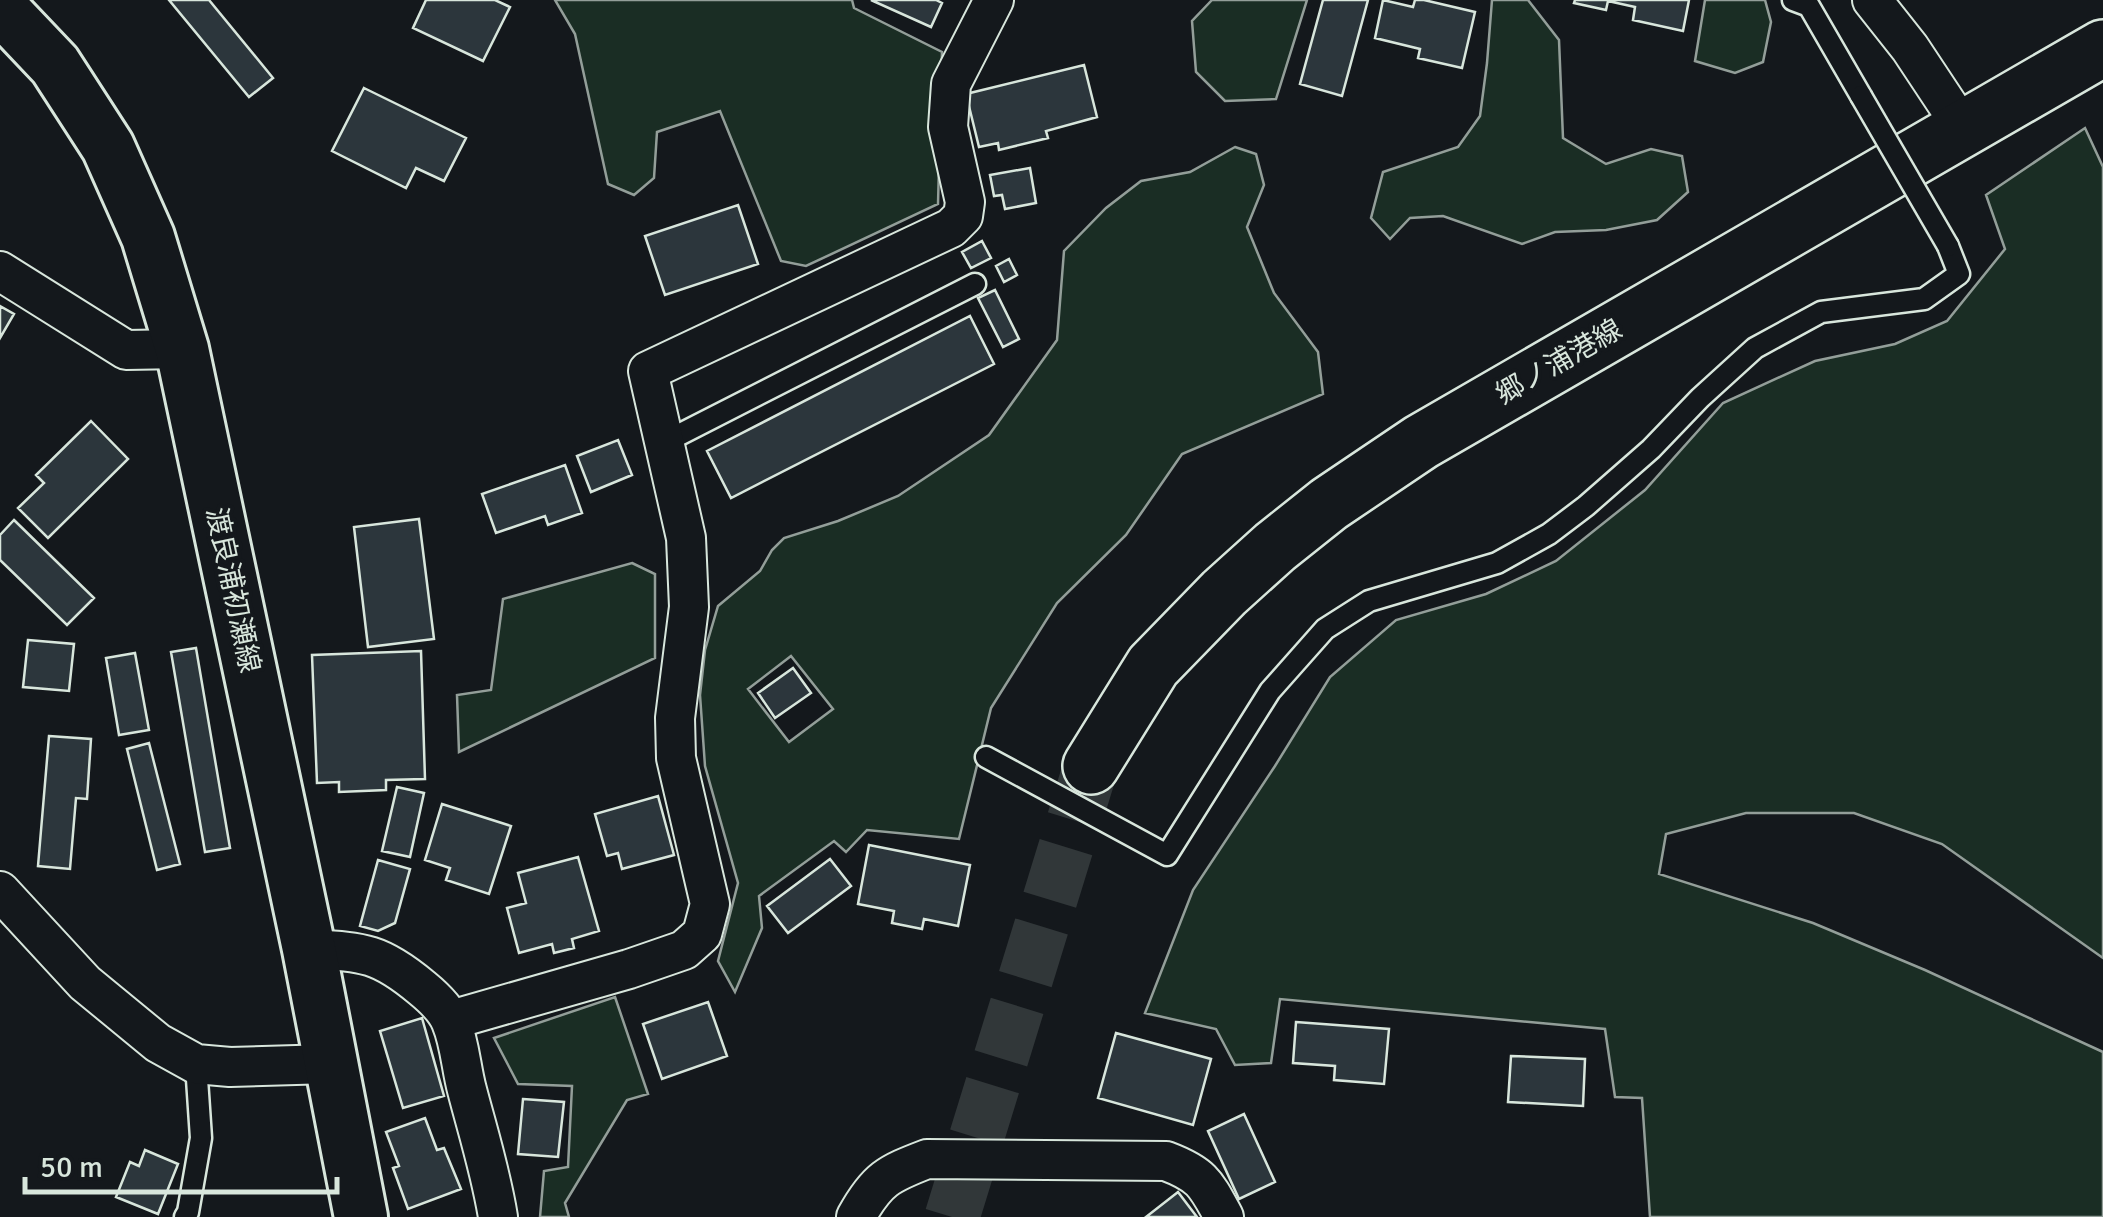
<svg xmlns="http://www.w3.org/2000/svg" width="2103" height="1217" viewBox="0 0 2103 1217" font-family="Signika,'Noto Sans JP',sans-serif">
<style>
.green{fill:#1a2d24;stroke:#939e99;stroke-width:2.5;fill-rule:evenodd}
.building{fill:#2c363c;stroke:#d8e6dc;stroke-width:2.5}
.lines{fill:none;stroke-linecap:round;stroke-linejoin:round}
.primary-tunnel{stroke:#313739;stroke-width:55;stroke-dasharray:55 28;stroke-linecap:butt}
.lane-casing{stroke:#d8e6dc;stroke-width:25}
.street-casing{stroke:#d8e6dc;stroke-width:42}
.secondary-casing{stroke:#d8e6dc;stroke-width:58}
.primary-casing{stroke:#d8e6dc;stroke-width:60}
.lane{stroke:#14181c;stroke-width:20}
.street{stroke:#14181c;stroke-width:38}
.secondary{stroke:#14181c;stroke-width:52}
.primary{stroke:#14181c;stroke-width:55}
.lane-bridge-casing{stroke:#d8e6dc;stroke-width:25;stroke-linecap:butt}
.lane-bridge{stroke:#14181c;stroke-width:20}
.labels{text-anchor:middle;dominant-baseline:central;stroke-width:8;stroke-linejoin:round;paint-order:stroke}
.street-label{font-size:28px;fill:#d8e6dc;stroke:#14181c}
</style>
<rect width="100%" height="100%" fill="#14181c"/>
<path class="green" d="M 555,0 L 852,0 L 854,8 L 942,52 L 938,204 L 806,266 L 781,261 L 720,111 L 657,132 L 654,178 L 634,195 L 608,184 L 575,34 Z
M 1212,0 L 1307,0 L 1276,99 L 1225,101 L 1196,72 L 1192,21 Z
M 1492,0 L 1528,0 L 1559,40 L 1563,138 L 1606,164 L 1651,149 L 1682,156 L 1688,192 L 1657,220 L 1606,230 L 1555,232 L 1522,244 L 1443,216 L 1410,218 L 1390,239 L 1371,218 L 1383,172 L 1458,147 L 1480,116 L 1487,63 Z
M 1705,0 L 1765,0 L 1771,22 L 1763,62 L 1735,73 L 1695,61 Z
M 2085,128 L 2103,167 L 2103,958 L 1942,844 L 1854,813 L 1746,813 L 1666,834 L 1659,874 L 1813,923 L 1925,970 L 2103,1052 L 2103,1217 L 1650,1217 L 1642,1098 L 1615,1097 L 1605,1029 L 1280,999 L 1271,1063 L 1235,1065 L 1216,1029 L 1145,1013 L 1193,890 L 1275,766 L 1330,677 L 1396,620 L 1486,594 L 1556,561 L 1645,490 L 1723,403 L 1815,361 L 1895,344 L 1947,321 L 2005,249 L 1986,195 Z
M 1235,147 L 1256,154 L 1264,185 L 1247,227 L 1274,293 L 1318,352 L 1323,394 L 1182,454 L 1126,535 L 1057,603 L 991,708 L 959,839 L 867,830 L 846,852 L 834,841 L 759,896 L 762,928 L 735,992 L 718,961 L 738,883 L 705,766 L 700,695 L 705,650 L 718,606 L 760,571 L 772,550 L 784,538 L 838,521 L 898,496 L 989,435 L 1057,340 L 1064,251 L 1106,208 L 1141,181 L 1190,172 ZM 791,656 L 833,709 L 789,742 L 748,689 Z
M 632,563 L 655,574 L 655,658 L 459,752 L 457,695 L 491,690 L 503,599 Z
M 615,997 L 648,1094 L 627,1100 L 565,1203 L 569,1217 L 540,1217 L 544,1171 L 568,1167 L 572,1086 L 518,1084 L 494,1038 Z"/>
<path class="building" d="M 169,0 L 209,0 L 273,78 L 249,97 Z
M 426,0 L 495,0 L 510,7 L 483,61 L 413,28 Z
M 871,0 L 936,0 L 942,3 L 931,27 Z
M 1323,0 L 1368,0 L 1342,96 L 1300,84 Z
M 1383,0 L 1413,7 L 1415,0 L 1424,0 L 1475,12 L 1462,68 L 1418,58 L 1420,49 L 1375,38 Z
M 1575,0 L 1689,0 L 1683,31 L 1633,20 L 1635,7 L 1608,1 L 1606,10 L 1574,3 Z
M 1084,65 L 1097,117 L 1046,131 L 1048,138 L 999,150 L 998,143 L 979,147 L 966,94 Z
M 364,88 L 466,138 L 444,181 L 416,168 L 406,188 L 332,151 Z
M 1030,168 L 1036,203 L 1005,209 L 1002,195 L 994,196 L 990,175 Z
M 738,205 L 758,264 L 665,295 L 645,236 Z
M 982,241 L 991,258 L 971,268 L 962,252 Z
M 1009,259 L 1017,275 L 1004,282 L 996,266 Z
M 995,290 L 1019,339 L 1003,347 L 978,298 Z
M 0,306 L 14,314 L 0,338 Z
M 970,316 L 994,364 L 731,498 L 707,451 Z
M 91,421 L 128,459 L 48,538 L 18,508 L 44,483 L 36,475 Z
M 618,440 L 632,475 L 591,492 L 577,456 Z
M 565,465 L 582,513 L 548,525 L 545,516 L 496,533 L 482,494 Z
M 419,519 L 434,639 L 368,647 L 354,527 Z
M 14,520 L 94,598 L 67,625 L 0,560 L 0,535 Z
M 28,640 L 74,644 L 69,691 L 23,687 Z
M 196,648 L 230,848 L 205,852 L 171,652 Z
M 421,651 L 425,779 L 386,780 L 386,790 L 339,792 L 339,782 L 317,783 L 312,655 Z
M 135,653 L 149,730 L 119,735 L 106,658 Z
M 793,668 L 811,693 L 775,718 L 758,693 Z
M 49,736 L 91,739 L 87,799 L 76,798 L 70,869 L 38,866 Z
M 149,743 L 180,864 L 157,870 L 127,749 Z
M 397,787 L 424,793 L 410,857 L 382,851 Z
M 658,796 L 674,855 L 622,869 L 618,853 L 607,856 L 595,814 Z
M 442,804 L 511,826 L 489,894 L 446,880 L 450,868 L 425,860 Z
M 869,845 L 970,865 L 958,926 L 924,919 L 922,929 L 892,923 L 894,911 L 858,904 Z
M 578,857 L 599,931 L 572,939 L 574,948 L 554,953 L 552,944 L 519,953 L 507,908 L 526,903 L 518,873 Z
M 830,859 L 851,886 L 788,933 L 767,906 Z
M 378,860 L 410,869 L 395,923 L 378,931 L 360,926 Z
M 708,1002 L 727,1056 L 662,1079 L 643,1024 Z
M 422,1018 L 444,1096 L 403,1108 L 380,1031 Z
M 1296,1022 L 1389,1029 L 1384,1084 L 1334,1080 L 1335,1066 L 1293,1063 Z
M 1116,1033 L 1211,1059 L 1193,1125 L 1098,1098 Z
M 1511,1056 L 1585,1059 L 1583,1106 L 1508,1102 Z
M 523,1099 L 564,1102 L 558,1157 L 518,1154 Z
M 1244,1114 L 1275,1182 L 1239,1199 L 1208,1131 Z
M 425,1118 L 437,1150 L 444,1148 L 461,1189 L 408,1209 L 393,1168 L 399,1166 L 386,1132 Z
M 145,1150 L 178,1164 L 158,1214 L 116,1197 L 130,1162 L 139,1166 Z
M 1178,1192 L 1197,1217 L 1146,1217 Z"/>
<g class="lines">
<path class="primary-tunnel" d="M 952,1217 L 1091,766"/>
<defs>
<path id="lane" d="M 1793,0 L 1809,6 L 1861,96
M 665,442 L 975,284
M 986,757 L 1167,855 L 1270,691 L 1325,629 L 1369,601 L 1497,563 L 1549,534 L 1586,506 L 1651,449 L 1700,398 L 1755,348 L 1821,312 L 1924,299 L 1959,274 L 1948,246
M 185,1217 L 188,1212 L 201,1138 L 196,1064"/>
<path id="street" d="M 1872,0 L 1910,48 L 1963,128
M 0,271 L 126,350 L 182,349
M 0,891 L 85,983 L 158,1043 L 196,1064 L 230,1067 L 330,1064
M 309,949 C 363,952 379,952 422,988 C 433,997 446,1009 451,1022 C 460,1043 461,1068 467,1090 C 478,1132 491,1173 498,1217
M 451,1020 L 629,969 L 684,950 L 702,934 L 710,904 L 676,758 L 675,718 L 689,607 L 686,538 L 648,371 L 951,228 L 963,216 L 965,202 L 948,127 L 951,84 L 994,0
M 856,1217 C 877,1179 888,1174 927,1159 L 1166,1161 C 1203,1175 1206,1184 1224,1217"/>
<path id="secondary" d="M 0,7 L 55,65 L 108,147 L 148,237 L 182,349 L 309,949 L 361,1217"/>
<path id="primary" d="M 1091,766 L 1153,666 L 1224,593 L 1275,547 L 1329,504 L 1421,442 L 2103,48"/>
</defs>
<use href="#lane" class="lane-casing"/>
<use href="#street" class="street-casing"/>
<use href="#secondary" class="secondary-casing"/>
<use href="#primary" class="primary-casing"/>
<use href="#lane" class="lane"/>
<use href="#street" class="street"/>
<use href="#secondary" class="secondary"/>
<use href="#primary" class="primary"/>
<defs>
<path id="lane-bridge" d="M 1861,96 L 1948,246"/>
</defs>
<use href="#lane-bridge" class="lane-bridge-casing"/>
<use href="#lane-bridge" class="lane-bridge"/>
</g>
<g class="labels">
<g class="street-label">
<text transform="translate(1559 362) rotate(-30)">郷ノ浦港線</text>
<text transform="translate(233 590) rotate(78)">渡良浦初瀬線</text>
</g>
</g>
<path d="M25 1177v15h312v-15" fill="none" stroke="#d8e6dc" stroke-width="5"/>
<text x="40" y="1177" font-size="30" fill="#d8e6dc" stroke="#14181c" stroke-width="8" paint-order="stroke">50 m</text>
</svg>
